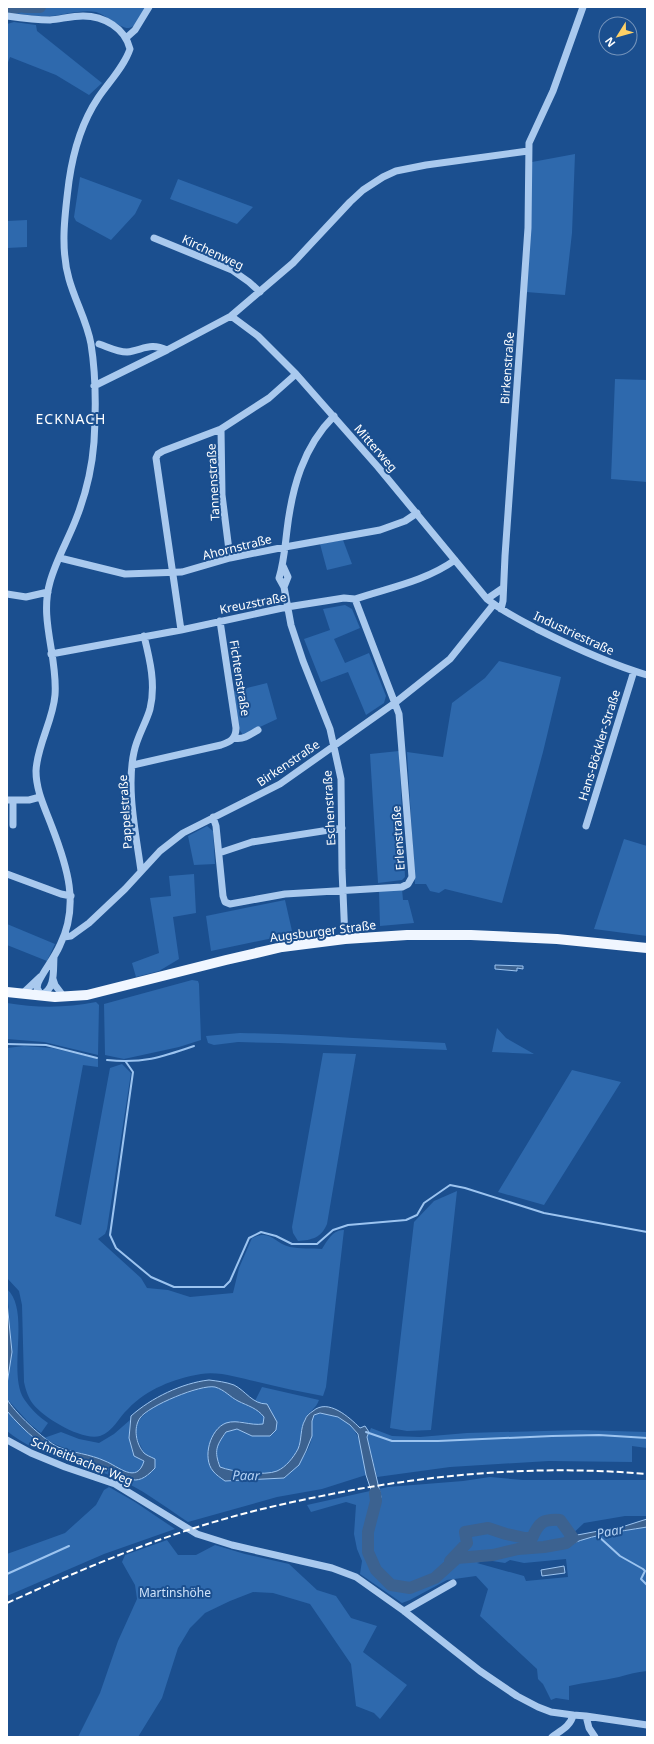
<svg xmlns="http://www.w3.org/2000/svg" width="654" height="1744" viewBox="0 0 654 1744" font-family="'Noto Sans',sans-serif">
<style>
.green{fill:#2e69ad;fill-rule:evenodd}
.water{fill:#3c6290;stroke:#9cc4f0}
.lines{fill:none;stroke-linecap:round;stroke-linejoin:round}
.stream{stroke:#9cc4f0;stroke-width:2}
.river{stroke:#3c6290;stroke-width:12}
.minor{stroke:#a9c9ee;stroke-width:7}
.major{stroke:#f0f6ff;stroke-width:10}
.rail{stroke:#fff;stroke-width:2;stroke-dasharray:7 3;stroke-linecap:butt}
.labels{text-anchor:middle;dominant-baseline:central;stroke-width:4;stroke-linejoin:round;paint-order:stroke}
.street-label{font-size:12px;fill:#fff;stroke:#1b4f8f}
.park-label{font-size:12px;fill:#cfe3fa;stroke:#1b4f8f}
.water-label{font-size:13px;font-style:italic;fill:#b5d3f5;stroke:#1b4f8f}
.quarter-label{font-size:14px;letter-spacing:1px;fill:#fff;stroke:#1b4f8f}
</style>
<rect width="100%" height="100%" fill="#1b4f8f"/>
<path class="green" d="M 7,7 L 145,7 C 142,14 137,27 129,28 C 121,29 106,15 96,12 C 82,9 64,15 50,16 C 36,17 21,14 7,12 Z
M 14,22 L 36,25 L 37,31 L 102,83 L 89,95 L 56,75 L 10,57 L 7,65 L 7,24 Z
M 575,154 L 572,233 L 565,295 L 526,292 L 532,162 Z
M 80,177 L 142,200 L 135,214 L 111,240 L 76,221 L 74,217 Z
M 178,179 L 253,207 L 237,224 L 170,199 Z
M 27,220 L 27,247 L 7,248 L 7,221 Z
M 615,379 L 647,380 L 647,482 L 611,479 Z
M 343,540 L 352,564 L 327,570 L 320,544 Z
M 345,605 L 352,609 L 360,628 L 334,639 L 345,663 L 369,653 L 386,696 L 384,703 L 366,715 L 348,672 L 321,682 L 304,639 L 330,630 L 323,609 Z
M 499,661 L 561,677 L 543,752 L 502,903 L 445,889 L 439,893 L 430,891 L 426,884 L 415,884 L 407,752 L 443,757 L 452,703 L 485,678 Z
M 267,683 L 277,719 L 243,735 L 239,729 L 234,691 Z
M 399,751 L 405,877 L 402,880 L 378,883 L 370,754 Z
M 207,826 L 213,831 L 215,864 L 194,865 L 188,836 Z
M 624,839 L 647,846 L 647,936 L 594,929 Z
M 194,874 L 196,913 L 173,917 L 179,959 L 159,971 L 136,977 L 132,963 L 159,953 L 150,898 L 171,896 L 169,876 Z
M 402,889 L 403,900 L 408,900 L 414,923 L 380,926 L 379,891 Z
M 285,900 L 292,931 L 278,937 L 211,951 L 206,916 Z
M 7,924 L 55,944 L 47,961 L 7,945 Z
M 192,980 L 198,981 L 199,984 L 201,1040 L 179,1047 L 124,1059 L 105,1055 L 104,1004 Z
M 96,1002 L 99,1005 L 98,1055 L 44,1042 L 7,1039 L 7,1003 C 36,1008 67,1008 96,1002 Z
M 497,1028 L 506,1038 L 534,1054 L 492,1052 Z
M 240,1033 C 308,1034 376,1040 445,1043 L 447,1050 L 279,1043 L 238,1042 L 214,1045 L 208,1043 L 206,1036 Z
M 24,1046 L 52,1048 L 98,1059 L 98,1067 L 83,1065 L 55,1216 L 81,1225 L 110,1068 L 122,1064 L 131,1073 L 107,1229 L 105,1234 L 98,1239 L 141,1278 L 147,1288 L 168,1290 L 190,1297 L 233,1293 L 239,1268 L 252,1238 C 272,1229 273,1243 290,1247 C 299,1249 312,1248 322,1249 C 327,1241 333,1229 344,1230 L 326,1387 L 323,1396 C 301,1392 279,1387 258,1382 C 239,1378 220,1371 201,1374 C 173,1379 147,1389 128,1409 C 118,1418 113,1432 100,1436 C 82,1441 44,1418 33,1404 C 28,1397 26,1391 24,1382 L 22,1305 L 19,1291 L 7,1278 L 7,1048 Z
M 323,1053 L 356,1054 L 327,1224 C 321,1238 312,1240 298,1241 L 293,1233 L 292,1227 Z
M 572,1070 L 621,1082 L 544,1205 L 498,1192 Z
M 457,1191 L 431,1430 L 407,1431 L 390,1428 L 414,1222 L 434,1201 Z
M 7,1289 C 31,1311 7,1372 24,1399 C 30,1408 39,1417 48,1423 L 41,1433 L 31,1425 L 7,1399 L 7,1384 L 12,1352 Z
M 206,1387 L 215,1387 L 227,1392 L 235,1400 L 259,1411 L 264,1417 L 263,1424 L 256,1425 L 239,1421 L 210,1441 L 225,1481 L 284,1478 C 296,1467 311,1452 312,1435 C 313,1429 310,1423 313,1417 C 317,1412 322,1413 327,1414 C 362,1422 361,1446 366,1475 L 322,1489 L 277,1497 L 188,1522 C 164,1506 141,1488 114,1477 C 79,1462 37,1456 7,1431 L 7,1411 C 25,1432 46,1452 73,1460 C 91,1466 110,1465 125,1478 L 148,1476 C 147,1469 146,1461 144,1454 C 142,1446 136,1440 136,1431 C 136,1406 187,1393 206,1387 Z
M 262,1387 L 319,1400 C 316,1409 309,1411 305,1419 C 300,1428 302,1440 298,1449 C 294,1458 287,1467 277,1471 C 265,1477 233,1472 220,1467 C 214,1450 216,1446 226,1432 L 237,1429 L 252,1436 L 269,1436 L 261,1404 L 255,1401 Z
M 130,1420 C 129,1434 129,1443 134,1456 L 144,1461 C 142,1468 138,1474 129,1473 C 120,1472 113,1464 105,1461 C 82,1451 66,1452 44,1438 L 61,1432 L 79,1439 L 99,1443 L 114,1434 Z
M 371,1428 L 392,1436 L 420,1437 L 467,1433 L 579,1430 L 647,1432 L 647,1448 L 632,1446 L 632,1462 L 549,1461 L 450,1467 L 377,1477 L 367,1437 Z
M 490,1477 L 523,1480 L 647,1480 L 647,1516 L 625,1516 L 584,1523 L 566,1540 L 647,1527 L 647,1671 C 637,1672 629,1674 619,1677 C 602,1681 585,1682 569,1686 L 569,1700 L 556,1698 L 551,1700 L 543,1684 L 538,1679 L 537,1669 L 480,1616 L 488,1589 L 476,1576 L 447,1580 L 410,1600 L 402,1603 L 360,1574 L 362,1561 L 357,1549 L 354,1534 L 356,1505 L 346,1502 L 311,1512 L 307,1505 L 388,1487 L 463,1481 ZM 566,1559 L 568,1577 L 526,1581 L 524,1576 L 477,1563 L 486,1560 L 505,1563 L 510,1560 L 524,1563 Z
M 109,1487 L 135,1502 L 175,1529 L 104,1554 L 7,1596 L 7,1554 L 65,1533 L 96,1505 L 104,1490 Z
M 167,1540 L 178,1555 L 196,1555 L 215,1545 L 245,1554 L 289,1564 L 317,1590 L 336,1596 L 351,1618 L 377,1626 L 363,1652 L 407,1685 L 380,1719 L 374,1713 L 356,1706 L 351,1664 L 310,1604 L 273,1593 L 253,1592 L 230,1601 L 205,1613 L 190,1628 L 178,1648 L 162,1698 L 138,1737 L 78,1737 L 100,1693 L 118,1641 L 137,1599 L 135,1585 L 122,1562 L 125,1555 Z"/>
<path class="water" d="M 495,965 L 523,966 L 523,969 L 517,968 L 517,971 L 495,969 Z
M 7,1302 L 12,1352 L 7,1384 Z
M 209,1380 C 217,1381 226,1382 234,1385 C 246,1391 252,1404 267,1404 L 277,1422 L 276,1430 L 270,1436 L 252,1436 L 237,1429 L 226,1432 C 216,1446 214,1451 220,1467 C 233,1472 265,1476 277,1471 C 286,1467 293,1458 298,1449 C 302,1440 300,1428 305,1420 C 306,1416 310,1413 313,1411 C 328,1398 349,1417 360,1428 L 365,1426 L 369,1432 L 367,1437 L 381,1497 L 377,1509 L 373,1507 L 372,1493 L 366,1475 L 358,1434 L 350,1425 L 338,1417 L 320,1413 L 314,1415 L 312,1421 L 312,1436 L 306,1451 L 299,1465 L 284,1478 L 225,1481 C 221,1478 216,1475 213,1471 C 202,1458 210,1429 226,1423 C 238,1419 250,1426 263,1424 L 264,1417 C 257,1408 248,1406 238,1401 C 230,1397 225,1390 215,1387 C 201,1384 148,1406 140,1418 C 133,1428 136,1444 144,1453 C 146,1455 151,1457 155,1459 L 155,1468 C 134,1491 127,1475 105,1468 C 94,1464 82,1464 72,1460 C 45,1450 25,1432 7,1411 L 7,1399 C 13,1411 45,1441 58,1447 C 73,1453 90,1454 105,1461 C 118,1466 137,1485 144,1461 L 134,1456 L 129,1438 L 131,1416 C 151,1398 182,1383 209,1380 Z
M 647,1519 L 647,1527 C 617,1532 587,1535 560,1549 L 557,1541 L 566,1540 L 572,1536 L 625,1526 Z
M 564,1566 L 565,1573 L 542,1576 L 541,1570 Z"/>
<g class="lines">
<path class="stream" d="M 7,1044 L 46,1045 L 97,1058
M 107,1060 C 142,1064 162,1057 194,1046
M 126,1062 L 133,1072 L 110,1235 L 116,1248 L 151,1277 L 174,1287 L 224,1287 L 230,1281 L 249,1238 L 261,1232 L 276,1236 L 292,1244 L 317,1244 L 333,1230 L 348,1225 L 406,1220 L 417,1215 L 424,1203 L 450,1185 L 465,1188 L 544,1213 L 647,1232
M 366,1432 L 392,1441 L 438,1441 L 552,1436 L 599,1435 L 647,1438
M 597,1535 L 620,1556 L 643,1569 L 645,1571 L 641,1579 L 647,1585
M 7,1574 L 69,1546
M 647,1589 L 647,1594"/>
<path class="river" d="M 24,7 L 40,7
M 7,9 L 19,7
M 375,1493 L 376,1501 L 368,1532 L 368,1552 L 376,1570 L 391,1585 L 410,1588 L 435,1578 L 457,1558 L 493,1555 L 518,1549 L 544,1547 L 566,1543 L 571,1539
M 450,1561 L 467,1543 L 465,1532 L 488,1528 L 506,1534 L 525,1538 L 532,1538 C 539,1522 543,1519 560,1520 L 573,1538"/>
<path class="minor" d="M 7,16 C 21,18 35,20 50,20 C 61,19 72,16 83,16 C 104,16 125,28 130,49 C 124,67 108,83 98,98 C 82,122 73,153 69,181 C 65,213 60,248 69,279 C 75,301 87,321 91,344 C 96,375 96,410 94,442 C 92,468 86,494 76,519 C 68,540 56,560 50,582 C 39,620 58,657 55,695 C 53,721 37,745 36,771 C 36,791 45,808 52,827 C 67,866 80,905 60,945 C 54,959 44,970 38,983 L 37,988 L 41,995 C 56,989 53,970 54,957
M 126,38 L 135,30 L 149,7
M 154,238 L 232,270 L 249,282 L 260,292
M 231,316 L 258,336 L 296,374 L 378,467 L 487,599 C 502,611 520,620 537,629 C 573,647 609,664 647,675
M 99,344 C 108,347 117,352 127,352 C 143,350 150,342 167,350
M 94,386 L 167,350 L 231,316 L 293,263 L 350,202 L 363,190 L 383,177 L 396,171 L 426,165 L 528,151
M 334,416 C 303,447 292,488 287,530 C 285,546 284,562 279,578 L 284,587 L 291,625 L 303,661 L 330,729 L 341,779 L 342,870 L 345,939
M 221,429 L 222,495 L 230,558
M 60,558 L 125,574 L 182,572 L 230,558 L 285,547 L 380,530 L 405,521 L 417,513
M 283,566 L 288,577 L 284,587
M 7,594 L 26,597 L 48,592
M 487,599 L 503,588
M 501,609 L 503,601 L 505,556 L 528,228 L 529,143 L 553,91 L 583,7
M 181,630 L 156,458 L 158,454 L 163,451 L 221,429 L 269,398 L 296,374
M 51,654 L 181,630 L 287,607 L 344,598 L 355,599 C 388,588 426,581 455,560
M 234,738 C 243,740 250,735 258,730
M 133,765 L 221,745 C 230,742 236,739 236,728 L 220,621
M 7,800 L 29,800 L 40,797
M 13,800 L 13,825
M 213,817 L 216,826 L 223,896 L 225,902 L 230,904 L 285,894 L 402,887 L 408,884 L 412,877 L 399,714 L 355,599
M 586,826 L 634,671
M 219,853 L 252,842 L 342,828
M 141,871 C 136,834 126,788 134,752 C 137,737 146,723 150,709 C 156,685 150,660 144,636
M 7,874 L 61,894 L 71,896
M 64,937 L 71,936 L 89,923 L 125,889 L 160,851 L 183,833 L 280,784 L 396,702 L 450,659 L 494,604
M 53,979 L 55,985 L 64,997
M 22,994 L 40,977
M 7,1440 L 31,1453 L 65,1467 L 115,1484 L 197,1534 L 232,1545 L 332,1568 L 356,1577 L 404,1611 L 480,1671 L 517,1696 L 538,1707 L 551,1712 L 573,1715 L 586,1716 L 647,1725
M 404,1611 L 453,1583
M 586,1716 L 589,1728 L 595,1737
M 552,1737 C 560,1731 571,1726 573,1715"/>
<path class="major" d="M 7,992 L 55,997 L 87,995 L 226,960 L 282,947 L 345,939 L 407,935 L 471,935 L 557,939 L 647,948"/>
<path class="rail" d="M 7,1603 C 65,1577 122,1552 182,1532 C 233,1515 284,1503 337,1493 C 439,1473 543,1465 647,1474"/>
</g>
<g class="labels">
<g class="street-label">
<text transform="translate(213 252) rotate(25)">Kirchenweg</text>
<text transform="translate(507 368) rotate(-86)">Birkenstraße</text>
<text transform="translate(376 448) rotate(49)">Mitterweg</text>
<text transform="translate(213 482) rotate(-93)">Tannenstraße</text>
<text transform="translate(237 547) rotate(-14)">Ahornstraße</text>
<text transform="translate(253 603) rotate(-11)">Kreuzstraße</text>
<text transform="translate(574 633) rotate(25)">Industriestraße</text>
<text transform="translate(240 678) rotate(81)">Fichtenstraße</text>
<text transform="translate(599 745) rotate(-73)">Hans-Böckler-Straße</text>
<text transform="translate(288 763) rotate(-34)">Birkenstraße</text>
<text transform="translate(329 808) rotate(-93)">Eschenstraße</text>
<text transform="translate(125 812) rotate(-94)">Pappelstraße</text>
<text transform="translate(398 838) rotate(-94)">Erlenstraße</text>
<text transform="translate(323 931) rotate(-7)">Augsburger Straße</text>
<text transform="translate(82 1461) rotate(22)">Schneitbacher Weg</text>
</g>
<g class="park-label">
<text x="175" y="1592">Martinshöhe</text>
</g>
<g class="water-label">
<text transform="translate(246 1475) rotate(1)">Paar</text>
<text transform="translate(610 1531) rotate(-11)">Paar</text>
</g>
<g class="quarter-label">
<text x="71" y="418">ECKNACH</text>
</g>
</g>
<rect width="654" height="1744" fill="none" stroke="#ffffff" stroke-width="16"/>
<g transform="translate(618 36) rotate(233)"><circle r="19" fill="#1b4f8f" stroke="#7695bc"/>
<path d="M0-3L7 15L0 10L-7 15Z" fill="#ffd166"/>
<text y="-6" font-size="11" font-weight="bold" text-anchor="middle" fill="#ffffff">N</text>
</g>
</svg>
